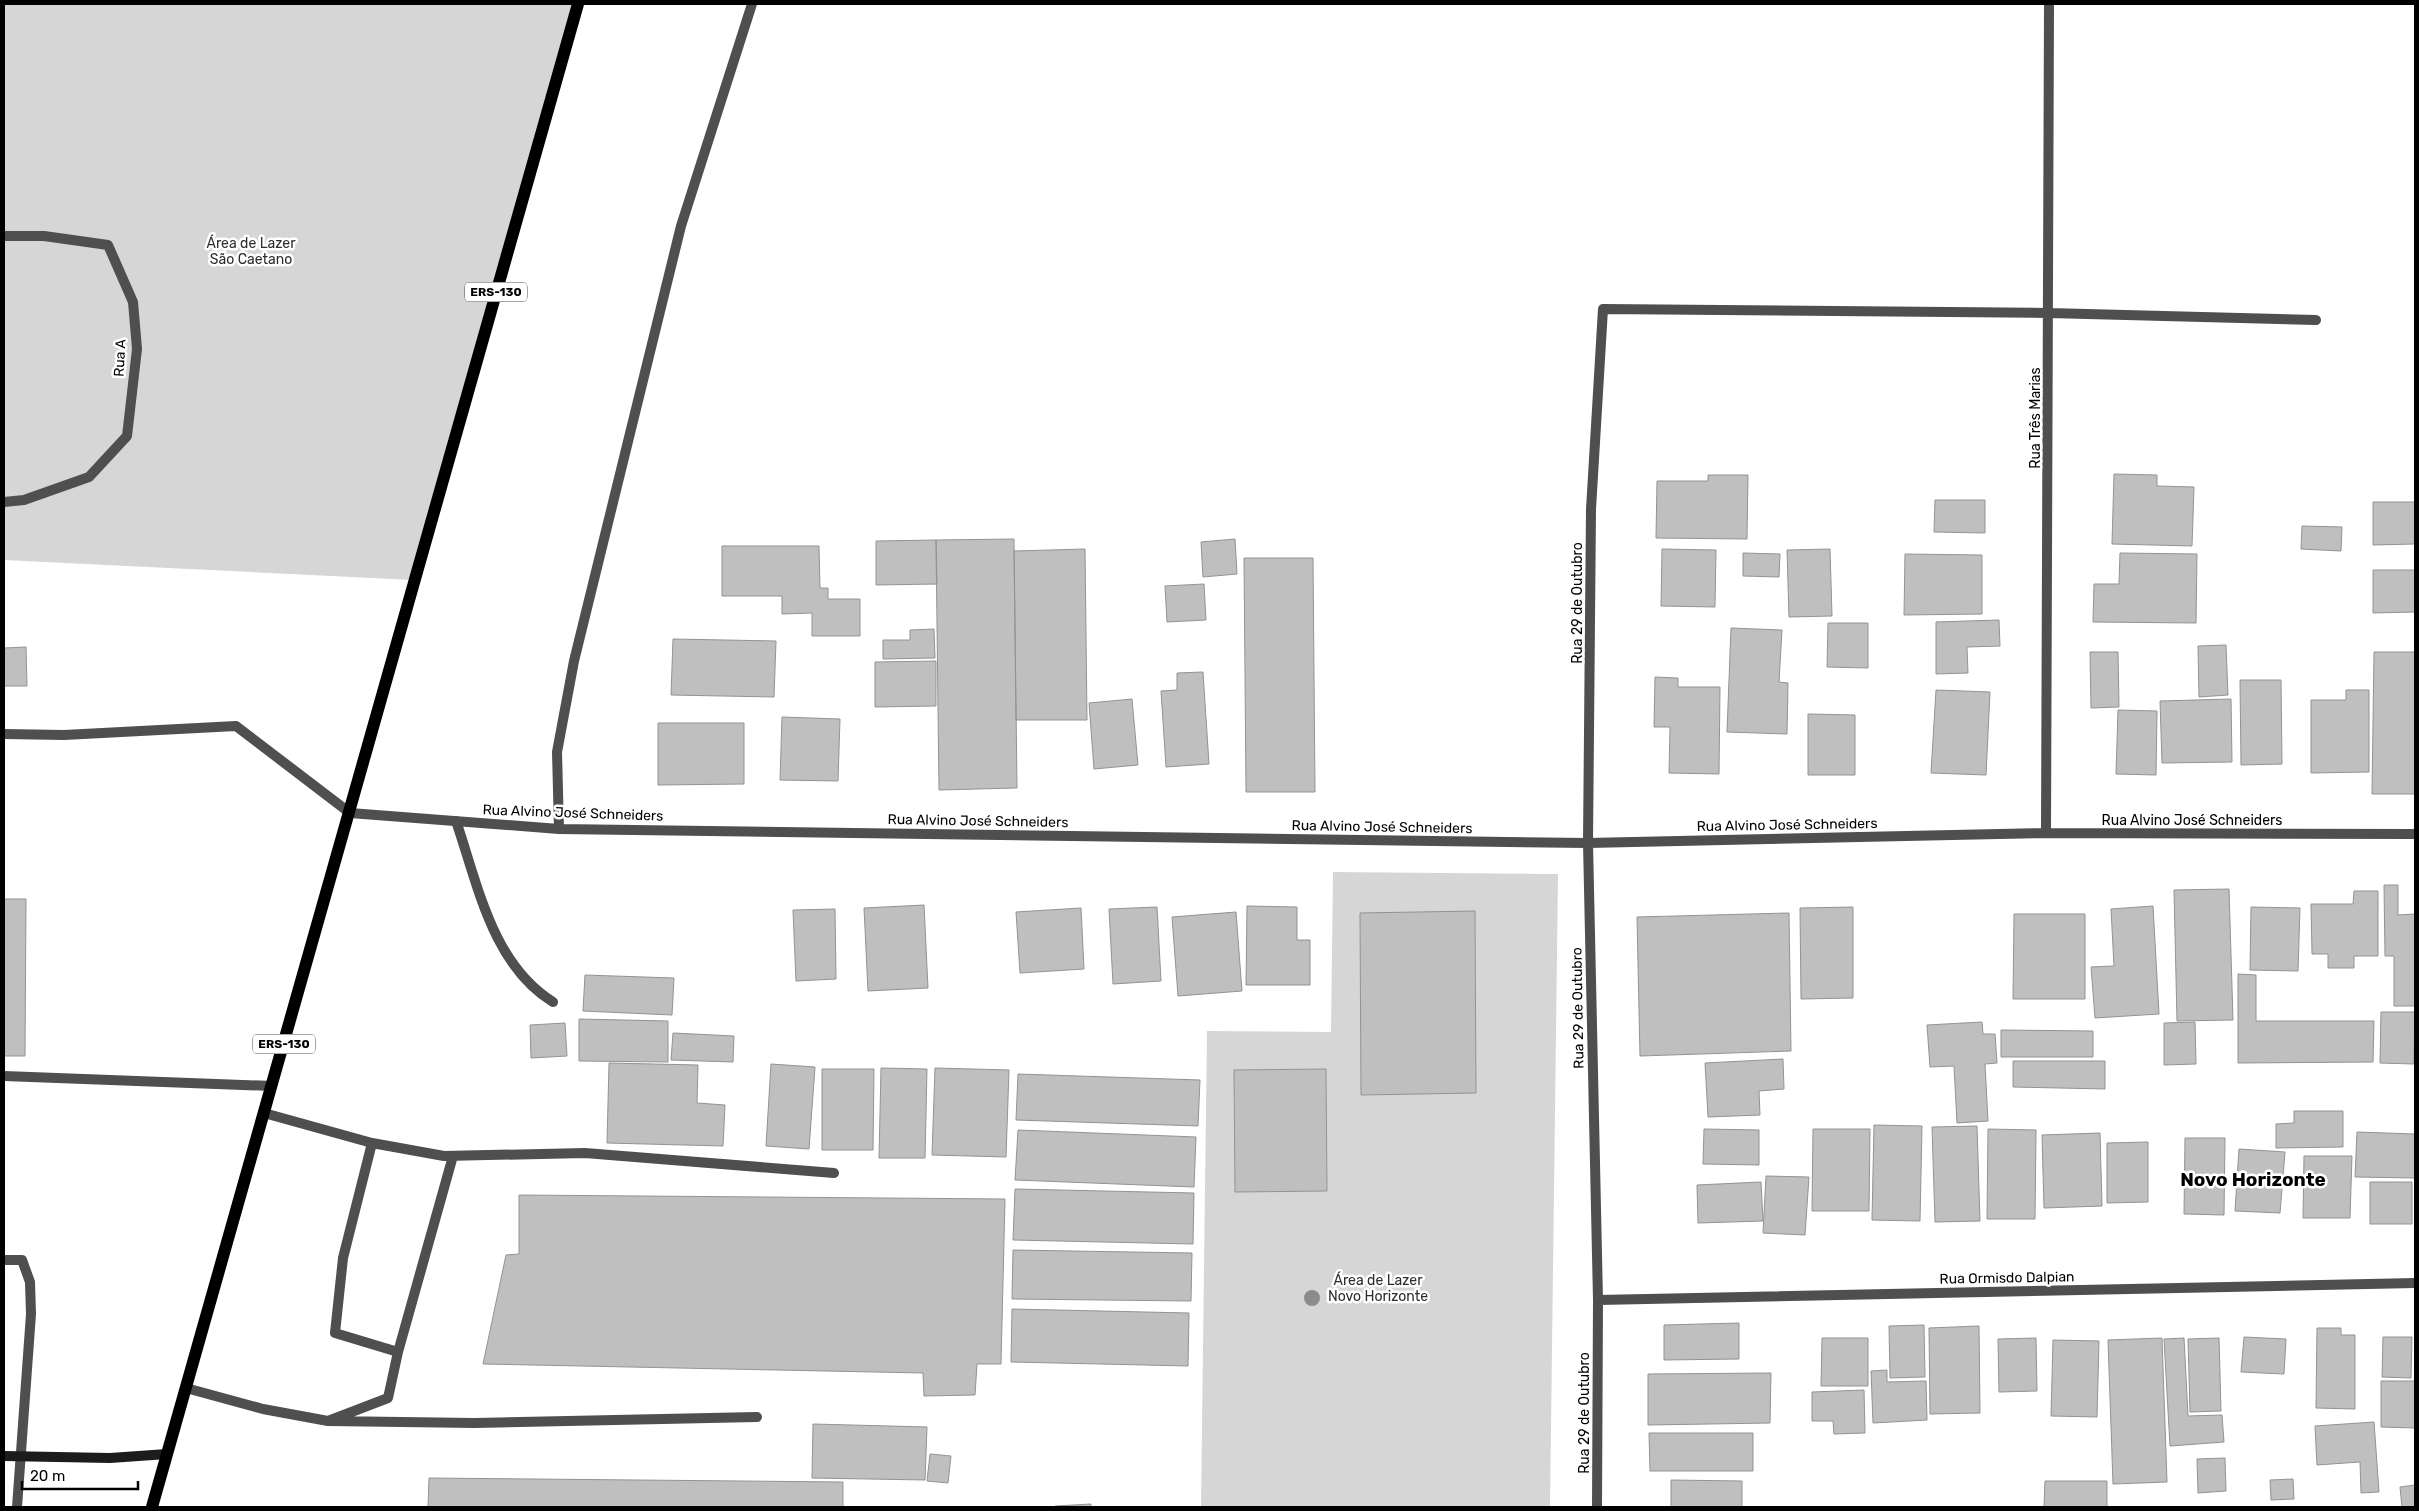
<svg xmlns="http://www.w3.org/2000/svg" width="2419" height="1511" viewBox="0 0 2419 1511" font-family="Rubik,sans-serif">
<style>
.green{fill:#d6d6d6}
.building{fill:#bfbfbf;stroke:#939393}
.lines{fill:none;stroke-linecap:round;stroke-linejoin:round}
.lane{stroke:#4f4f4f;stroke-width:10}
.street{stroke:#4f4f4f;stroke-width:10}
.secondary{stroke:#1c1c1c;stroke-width:10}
.primary{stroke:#000;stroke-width:12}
.tree{fill:#8c8c8c}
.labels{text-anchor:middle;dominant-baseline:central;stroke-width:5;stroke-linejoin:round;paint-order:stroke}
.shield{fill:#fff;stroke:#4c4c4c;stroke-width:1}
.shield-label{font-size:12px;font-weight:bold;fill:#000}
.park-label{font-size:14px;fill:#2d2d2d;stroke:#fff}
.street-label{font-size:14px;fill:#000;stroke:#fff}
.district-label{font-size:19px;font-weight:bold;fill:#000;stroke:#fff}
</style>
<rect width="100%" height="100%" fill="#fff"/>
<path class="green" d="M 4,4 L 578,4 L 413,580 L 4,560 Z
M 1333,872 L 1558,874 L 1550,1507 L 1201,1507 L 1207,1031 L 1331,1032 Z"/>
<path class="building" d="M 2114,474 L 2157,475 L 2157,486 L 2194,487 L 2192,546 L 2112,544 Z
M 1708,475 L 1748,475 L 1747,539 L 1656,538 L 1657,481 L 1708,481 Z
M 1935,500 L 1985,500 L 1985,533 L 1934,532 Z
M 2373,502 L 2415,502 L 2415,544 L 2373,545 Z
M 2302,526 L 2342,527 L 2341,551 L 2301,549 Z
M 1014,539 L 1017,788 L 939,790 L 936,540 Z
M 1235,539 L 1237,574 L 1203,577 L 1201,542 Z
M 936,540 L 937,584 L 876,585 L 876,541 Z
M 722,546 L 819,546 L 820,588 L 828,588 L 828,599 L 860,599 L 860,636 L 812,636 L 812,613 L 782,614 L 782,596 L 722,596 Z
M 1085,549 L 1087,720 L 1016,720 L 1014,551 Z
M 1662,549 L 1716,550 L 1715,607 L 1661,606 Z
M 1830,549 L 1832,616 L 1789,617 L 1787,550 Z
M 1743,553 L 1780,554 L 1779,577 L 1743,576 Z
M 2120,553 L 2197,554 L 2196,623 L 2093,622 L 2094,584 L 2119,584 Z
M 1905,554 L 1982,555 L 1982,614 L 1904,615 Z
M 1244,558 L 1313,558 L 1315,792 L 1246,792 Z
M 2373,570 L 2415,570 L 2415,612 L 2373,613 Z
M 1204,584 L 1206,620 L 1167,622 L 1165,586 Z
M 1999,620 L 2000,646 L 1967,647 L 1968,673 L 1936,674 L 1936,622 Z
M 1828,623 L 1868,623 L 1868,668 L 1827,667 Z
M 1731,628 L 1782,630 L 1779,682 L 1788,683 L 1787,734 L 1727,732 Z
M 934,629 L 935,658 L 883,659 L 883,640 L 910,640 L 910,630 Z
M 673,639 L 776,641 L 774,697 L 671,695 Z
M 2226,645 L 2228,695 L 2199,697 L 2198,646 Z
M 26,647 L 27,686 L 4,686 L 4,648 Z
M 2090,652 L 2118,652 L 2119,707 L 2091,708 Z
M 2374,652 L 2415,652 L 2415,794 L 2372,794 Z
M 936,661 L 936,706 L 875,707 L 875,662 Z
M 1203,672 L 1209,764 L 1166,767 L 1161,691 L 1177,690 L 1177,673 Z
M 1655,677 L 1678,678 L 1678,687 L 1720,687 L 1719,774 L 1669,773 L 1670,727 L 1654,727 Z
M 2240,680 L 2281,680 L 2282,764 L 2241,765 Z
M 1936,690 L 1990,692 L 1986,775 L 1931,773 Z
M 2346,690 L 2369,690 L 2369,772 L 2311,773 L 2311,700 L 2346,700 Z
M 1132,699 L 1138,765 L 1094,769 L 1089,703 Z
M 2231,699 L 2232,762 L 2162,763 L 2160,701 Z
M 2118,710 L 2157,711 L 2156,775 L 2116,774 Z
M 1808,714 L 1855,715 L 1855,775 L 1808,775 Z
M 782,717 L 840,719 L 838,781 L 780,780 Z
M 658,723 L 744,723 L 744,784 L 658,785 Z
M 2384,885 L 2398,885 L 2398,915 L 2415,914 L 2415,1006 L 2394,1006 L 2394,956 L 2385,956 Z
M 2229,889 L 2233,1020 L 2177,1021 L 2174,890 Z
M 2354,891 L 2378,891 L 2378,956 L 2354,956 L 2354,968 L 2328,968 L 2328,954 L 2312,954 L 2311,904 L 2353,904 Z
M 4,899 L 26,899 L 25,1056 L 4,1056 Z
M 924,905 L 928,988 L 868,991 L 864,908 Z
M 1247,906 L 1297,907 L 1297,940 L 1310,940 L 1310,985 L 1246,985 Z
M 2153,906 L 2159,1014 L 2095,1018 L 2091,967 L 2114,966 L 2111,909 Z
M 1157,907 L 1161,981 L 1113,984 L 1109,909 Z
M 1853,907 L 1853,998 L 1801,999 L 1800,908 Z
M 2251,907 L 2300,908 L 2298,971 L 2250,970 Z
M 1081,908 L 1084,969 L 1020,973 L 1016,912 Z
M 835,909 L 836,979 L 796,981 L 793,910 Z
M 1475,911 L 1476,1093 L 1361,1095 L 1360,913 Z
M 1236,912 L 1242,991 L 1178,996 L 1172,917 Z
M 1789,913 L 1791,1051 L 1640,1056 L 1637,917 Z
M 2014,914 L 2085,914 L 2085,999 L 2013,999 Z
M 2238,974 L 2256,975 L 2256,1021 L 2374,1021 L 2373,1062 L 2238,1063 Z
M 585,975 L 674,978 L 672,1015 L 583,1011 Z
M 2381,1012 L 2415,1012 L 2414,1064 L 2380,1063 Z
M 579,1019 L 668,1021 L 668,1062 L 579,1061 Z
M 1982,1022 L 1983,1034 L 1995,1034 L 1997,1063 L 1985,1064 L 1988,1121 L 1957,1123 L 1954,1066 L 1930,1067 L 1927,1025 Z
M 2195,1022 L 2196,1064 L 2164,1065 L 2164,1023 Z
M 565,1023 L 567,1056 L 531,1058 L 530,1025 Z
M 2001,1030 L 2093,1031 L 2093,1057 L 2001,1057 Z
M 673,1033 L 734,1036 L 733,1062 L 671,1060 Z
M 1783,1059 L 1784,1089 L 1759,1091 L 1760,1115 L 1708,1117 L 1705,1063 Z
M 2013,1061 L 2105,1061 L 2105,1089 L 2013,1087 Z
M 609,1063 L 698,1065 L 697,1103 L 725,1105 L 723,1146 L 607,1143 Z
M 771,1064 L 815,1067 L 809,1149 L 766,1146 Z
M 881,1068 L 927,1069 L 925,1158 L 879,1158 Z
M 935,1068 L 1009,1070 L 1006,1157 L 932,1155 Z
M 822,1069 L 874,1069 L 873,1150 L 822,1150 Z
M 1326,1069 L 1327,1191 L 1235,1192 L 1234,1070 Z
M 1018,1074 L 1200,1080 L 1198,1126 L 1016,1120 Z
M 2294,1111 L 2343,1111 L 2343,1147 L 2276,1148 L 2276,1124 L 2294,1123 Z
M 1874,1125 L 1922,1126 L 1920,1221 L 1872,1220 Z
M 1977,1126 L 1980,1221 L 1935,1222 L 1932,1127 Z
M 1704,1129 L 1759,1130 L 1759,1165 L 1703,1164 Z
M 1813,1129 L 1870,1129 L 1869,1211 L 1812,1211 Z
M 1988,1129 L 2036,1130 L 2035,1219 L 1987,1219 Z
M 1018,1130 L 1196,1137 L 1194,1187 L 1015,1180 Z
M 2357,1132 L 2415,1134 L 2415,1178 L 2355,1177 Z
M 2100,1133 L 2102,1206 L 2044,1208 L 2042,1135 Z
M 2185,1138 L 2225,1138 L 2224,1215 L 2184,1214 Z
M 2148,1142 L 2148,1202 L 2107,1203 L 2107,1143 Z
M 2239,1149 L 2285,1152 L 2280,1213 L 2235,1211 Z
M 2304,1156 L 2352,1156 L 2350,1218 L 2303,1218 Z
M 1766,1176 L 1809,1177 L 1805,1235 L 1763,1233 Z
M 1761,1182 L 1763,1221 L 1698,1223 L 1697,1185 Z
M 2370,1182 L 2412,1182 L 2412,1224 L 2370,1224 Z
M 1015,1189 L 1194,1193 L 1193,1244 L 1013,1240 Z
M 519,1195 L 1005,1199 L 1001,1364 L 977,1364 L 975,1395 L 924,1396 L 923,1373 L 483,1364 L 506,1255 L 519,1254 Z
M 1013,1250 L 1192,1253 L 1191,1301 L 1012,1299 Z
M 1012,1309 L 1189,1313 L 1188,1366 L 1011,1362 Z
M 1739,1323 L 1739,1359 L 1664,1360 L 1664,1325 Z
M 1924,1325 L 1925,1377 L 1890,1378 L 1889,1326 Z
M 1979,1326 L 1980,1413 L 1930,1414 L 1929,1328 Z
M 2317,1328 L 2341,1328 L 2341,1335 L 2355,1335 L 2355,1409 L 2316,1408 Z
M 2244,1337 L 2286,1339 L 2284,1374 L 2241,1372 Z
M 2383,1337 L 2412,1337 L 2411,1378 L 2382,1377 Z
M 1822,1338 L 1868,1338 L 1868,1386 L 1821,1386 Z
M 2036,1338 L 2037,1391 L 1999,1392 L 1998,1339 Z
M 2162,1338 L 2167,1482 L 2113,1484 L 2108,1340 Z
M 2184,1338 L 2188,1416 L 2222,1415 L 2224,1442 L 2170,1446 L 2164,1339 Z
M 2219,1338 L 2221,1411 L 2190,1412 L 2188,1339 Z
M 2053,1340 L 2099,1341 L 2097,1417 L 2051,1416 Z
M 1887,1370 L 1887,1382 L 1926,1381 L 1927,1420 L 1873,1423 L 1871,1371 Z
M 1771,1373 L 1770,1423 L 1648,1425 L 1648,1374 Z
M 2381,1381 L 2415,1381 L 2415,1428 L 2381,1427 Z
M 1864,1390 L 1865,1433 L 1834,1434 L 1833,1421 L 1812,1421 L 1812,1392 Z
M 2374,1422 L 2379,1492 L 2361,1493 L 2360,1462 L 2317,1465 L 2315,1426 Z
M 813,1424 L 927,1427 L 925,1480 L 812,1478 Z
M 1649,1433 L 1753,1433 L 1753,1471 L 1650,1471 Z
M 930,1454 L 951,1456 L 948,1483 L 927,1481 Z
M 2225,1458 L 2226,1491 L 2198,1493 L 2197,1459 Z
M 429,1478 L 843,1482 L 843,1507 L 428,1507 Z
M 2293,1479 L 2294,1499 L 2271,1500 L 2270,1480 Z
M 1671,1480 L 1742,1481 L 1742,1507 L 1671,1507 Z
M 2045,1481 L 2107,1481 L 2107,1507 L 2044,1507 Z
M 2415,1485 L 2415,1507 L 2402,1507 L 2400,1487 Z
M 1091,1504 L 1091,1507 L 1055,1507 L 1055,1506 Z"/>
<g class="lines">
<path class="lane" d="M 4,734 L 64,735 L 236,726 L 350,813
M 456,821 C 478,885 492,964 553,1002
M 4,1076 L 272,1086
M 264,1113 L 372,1143 L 444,1156 L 585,1153 L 834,1173
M 372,1143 L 343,1258 L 335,1333 L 398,1352 L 453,1156
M 4,1260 L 22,1260 L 30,1282 L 31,1314 L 17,1507
M 186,1388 L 263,1409 L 328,1421 L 388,1398 L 398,1352
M 328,1421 L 475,1423 L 757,1417"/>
<path class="street" d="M 4,236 L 44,236 L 108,245 L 133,302 L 137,349 L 127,436 L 89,477 L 24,500 L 4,502
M 350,813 L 559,829 L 1588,843 L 2046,833 L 2415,834
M 559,829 L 557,752 L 574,661 L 681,226 L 752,4
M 2046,833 L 2049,4
M 1598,1300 L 2415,1283
M 1597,1507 L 1598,1300 L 1588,843 L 1591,509 L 1603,309 L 2049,313 L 2316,320"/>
<path class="secondary" d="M 4,1456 L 110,1458 L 167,1454"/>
<path class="primary" d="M 152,1507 L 578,4"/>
</g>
<circle class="tree" cx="1312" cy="1298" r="8"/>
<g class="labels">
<g class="shield">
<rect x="465" y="282.5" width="62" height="19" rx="4"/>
<rect x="253" y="1034.5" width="62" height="19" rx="4"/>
</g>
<g class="shield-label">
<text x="496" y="292">ERS-130</text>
<text x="284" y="1044">ERS-130</text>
</g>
<g class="park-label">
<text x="251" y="243">Área de Lazer<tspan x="251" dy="16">São Caetano</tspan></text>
<text x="1378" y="1280">Área de Lazer<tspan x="1378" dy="16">Novo Horizonte</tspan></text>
</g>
<g class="street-label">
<text transform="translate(120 358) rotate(-87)">Rua A</text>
<text transform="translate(2035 418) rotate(-90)">Rua Três Marias</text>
<text transform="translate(1577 603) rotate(-90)">Rua 29 de Outubro</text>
<text transform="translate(573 813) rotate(2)">Rua Alvino José Schneiders</text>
<text x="2192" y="820">Rua Alvino José Schneiders</text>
<text transform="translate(978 821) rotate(1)">Rua Alvino José Schneiders</text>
<text transform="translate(1787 825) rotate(-1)">Rua Alvino José Schneiders</text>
<text transform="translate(1382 827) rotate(1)">Rua Alvino José Schneiders</text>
<text transform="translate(1578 1008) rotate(-91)">Rua 29 de Outubro</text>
<text transform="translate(2007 1278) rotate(-1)">Rua Ormisdo Dalpian</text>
<text transform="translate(1584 1413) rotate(-90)">Rua 29 de Outubro</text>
</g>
<g class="district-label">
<text x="2253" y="1179">Novo Horizonte</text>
</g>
</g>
<rect width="2419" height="1511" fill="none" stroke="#000000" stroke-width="10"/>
<path d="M22 1481v8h116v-8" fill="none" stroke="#000000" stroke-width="2.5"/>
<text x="30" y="1481" font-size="15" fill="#000000" stroke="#ffffff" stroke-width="4" paint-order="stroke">20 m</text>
</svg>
